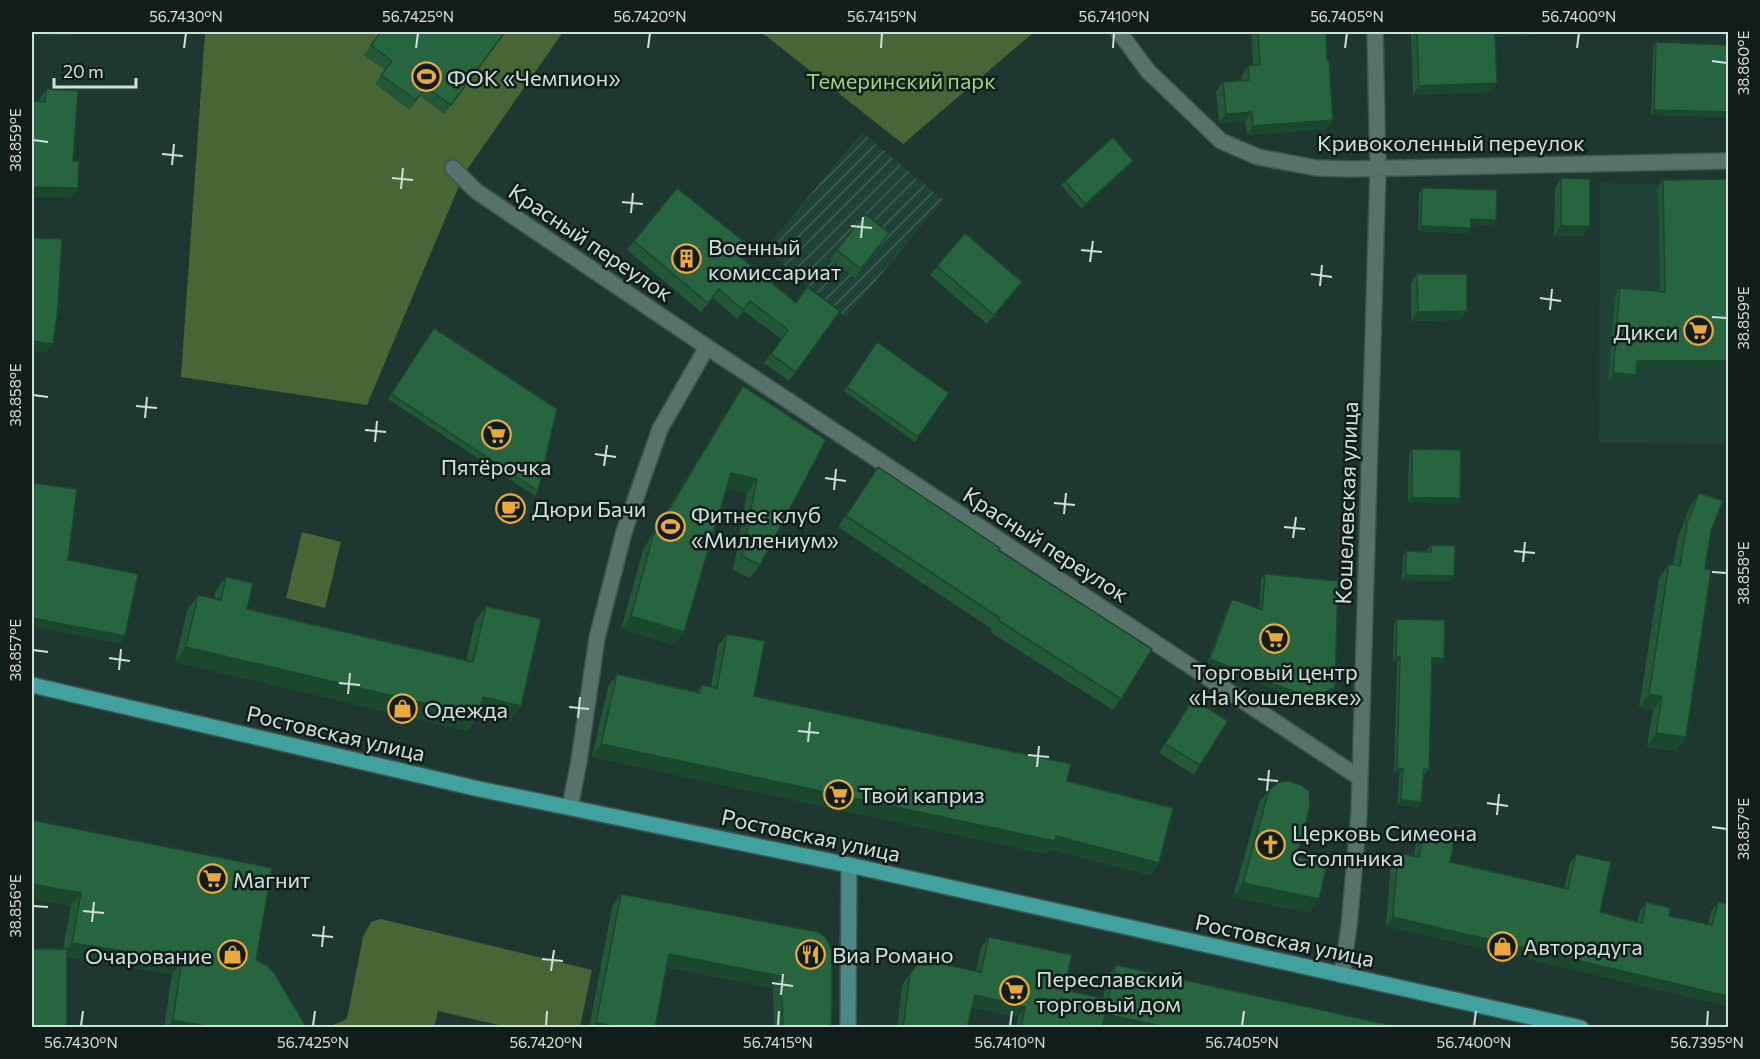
<svg xmlns="http://www.w3.org/2000/svg" width="1760" height="1059" viewBox="0 0 1760 1059" font-family="Commissioner,sans-serif">
<style>
.built{fill:#1f4239}
.industrial{fill:url(#industrial-furrows)}
.green{fill:#476535}
.lines{fill:none;stroke-linecap:round;stroke-linejoin:round}
.street-casing{stroke:#3e554f;stroke-width:18}
.secondary-casing{stroke:#3e554f;stroke-width:18}
.primary-casing{stroke:#3e554f;stroke-width:18}
.street{stroke:#56726a;stroke-width:15}
.secondary{stroke:#4c8984;stroke-width:15}
.primary{stroke:#41a19e;stroke-width:15}
.wall{fill:#225738}
.shaded-wall{fill:#1b472e}
.building{fill:#276541;stroke:#1b472e;stroke-width:1.5}
.ticks{fill:none;stroke:#d0e0db;stroke-width:2}
.labels{text-anchor:middle;dominant-baseline:central;stroke-width:5;stroke-linejoin:round;paint-order:stroke}
.poi-label{font-size:22px;fill:#d0e0db;stroke:#111d1a;text-anchor:start}
.park-label{font-size:22px;fill:#9ed182;stroke:#111d1a}
.street-label{font-size:22px;fill:#d0e0db;stroke:#111d1a}
.neatline{fill:none;stroke:#d0e0db;stroke-width:2}
.ticks-label{font-size:15px;text-anchor:middle;fill:#d0e0db}
</style>
<defs>
<pattern id="industrial-furrows" width="10" height="10" patternUnits="userSpaceOnUse" patternTransform="scale(1.5)"><rect width="10" height="10" fill="#1f4239"/><path d="M-1 1l2-2M0 10L10 0M9 11l2-2" fill="none" stroke="#3e5d55"/></pattern>
</defs>
<rect width="100%" height="100%" fill="#1e3831"/>
<path class="built" d="M 1600,183 L 1728,186 L 1728,444 L 1599,443 Z"/>
<path class="industrial" d="M 862,132 L 943,200 L 846,317 L 765,249 Z"/>
<path class="green" d="M 205,32 L 563,32 L 464,174 L 367,405 L 181,377 Z
M 761,32 L 1034,32 L 903,144 Z
M 302,532 L 341,542 L 325,608 L 286,598 Z
M 381,919 L 592,970 L 580,1027 L 507,1027 L 438,1011 L 434,1027 L 328,1027 L 347,1019 L 363,937 L 371,922 Z"/>
<g class="lines">
<defs>
<path id="street" d="M 1119,32 L 1148,71 L 1221,141 L 1258,157 L 1317,168 L 1350,169 L 1728,161
M 453,168 L 476,191 L 707,347 L 1360,778
M 570,807 L 579,761 L 597,638 L 624,532 L 660,429 L 707,347
M 1342,975 L 1349,926 L 1359,814 L 1378,169 L 1375,32"/>
<path id="secondary" d="M 848,1028 L 849,865"/>
<path id="primary" d="M 32,685 L 479,789 L 849,865 L 1581,1028"/>
</defs>
<use href="#street" class="street-casing"/>
<use href="#secondary" class="secondary-casing"/>
<use href="#primary" class="primary-casing"/>
<use href="#street" class="street"/>
<use href="#secondary" class="secondary"/>
<use href="#primary" class="primary"/>
</g>
<path class="wall" d="M 381,32 L 505,32 L 444,114 L 420,96 L 410,110 L 375,84 L 385,70 L 364,55 Z
M 1251,32 L 1326,32 L 1327,60 L 1333,120 L 1327,129 L 1247,135 L 1245,121 L 1219,123 L 1216,91 L 1223,82 L 1242,81 L 1242,75 L 1248,66 L 1253,66 Z
M 1411,32 L 1561,32 L 1560,33 L 1495,37 L 1497,83 L 1491,92 L 1413,95 Z
M 1656,42 L 1728,45 L 1728,117 L 1651,115 L 1653,47 Z
M 46,89 L 72,198 L 40,102 L 40,98 Z
M 1130,165 L 1082,209 L 1061,185 L 1065,181 Z
M 1561,178 L 1590,226 L 1583,236 L 1554,236 L 1555,188 Z
M 1663,180 L 1728,369 L 1636,368 L 1630,383 L 1608,381 L 1615,296 L 1620,288 L 1660,292 L 1658,187 Z
M 1422,188 L 1493,225 L 1471,224 L 1468,233 L 1418,231 L 1419,193 Z
M 634,241 L 738,255 L 796,303 L 840,311 L 789,381 L 764,363 L 781,339 L 744,311 L 737,319 L 713,298 L 701,312 L 627,250 Z
M 882,243 L 855,278 L 830,259 L 837,250 Z
M 937,266 L 1015,291 L 987,324 L 930,275 Z
M 1417,274 L 1460,320 L 1411,321 L 1411,283 Z
M 434,328 L 538,491 L 535,496 L 388,399 Z
M 877,342 L 949,393 L 915,442 L 844,391 Z
M 743,386 L 826,440 L 760,565 L 750,578 L 733,570 L 747,493 L 726,488 L 674,645 L 621,629 L 643,550 L 734,400 Z
M 1412,449 L 1457,503 L 1408,502 L 1409,454 Z
M 870,479 L 998,550 L 1121,699 L 1113,710 L 990,632 L 992,629 L 838,527 Z
M 1699,493 L 1711,531 L 1676,751 L 1647,747 L 1653,710 L 1639,708 L 1659,578 L 1669,564 L 1673,565 L 1678,537 L 1690,507 Z
M 1431,545 L 1451,581 L 1402,580 L 1403,556 L 1406,551 L 1427,552 L 1427,550 Z
M 1265,574 L 1332,692 L 1310,704 L 1207,663 L 1229,604 L 1232,599 L 1259,609 L 1261,579 Z
M 226,577 L 247,609 L 466,661 L 475,621 L 486,606 L 510,722 L 479,715 L 468,731 L 175,662 L 187,611 L 198,595 L 214,599 L 215,592 Z
M 1397,619 L 1441,663 L 1432,663 L 1429,769 L 1425,774 L 1424,774 L 1421,802 L 1418,807 L 1397,805 L 1400,773 L 1394,773 L 1397,662 L 1393,662 L 1394,624 Z
M 727,634 L 754,696 L 1067,781 L 1159,863 L 1150,875 L 1049,849 L 1046,854 L 592,757 L 608,687 L 617,674 L 697,692 L 702,685 L 711,687 L 718,646 Z
M 1193,699 L 1200,765 L 1194,775 L 1159,753 Z
M 1269,790 L 1297,857 L 1310,913 L 1233,897 L 1259,803 Z
M 32,820 L 256,960 L 307,1028 L 164,1028 L 172,974 L 67,957 L 63,949 L 71,906 Z
M 1424,830 L 1450,862 L 1564,888 L 1570,863 L 1576,854 L 1600,912 L 1637,922 L 1640,911 L 1646,902 L 1669,916 L 1708,924 L 1711,911 L 1718,902 L 1728,904 L 1728,1006 L 1386,926 L 1391,862 L 1398,853 L 1414,856 L 1417,839 Z
M 621,894 L 818,932 L 831,1028 L 774,1028 L 773,988 L 666,967 L 655,1028 L 589,1028 L 612,907 Z
M 989,937 L 1064,990 L 1103,998 L 1108,976 L 1116,965 L 1403,1028 L 1113,1028 L 1103,1025 L 1102,1028 L 1016,1028 L 1018,1017 L 972,1007 L 967,1028 L 897,1028 L 902,985 L 917,964 L 976,971 L 981,947 Z"/>
<path class="shaded-wall" d="M 39,32 L 77,32 L 73,36 L 37,35 Z
M 1493,32 L 1561,32 L 1560,33 L 1489,37 Z
M 1497,83 L 1491,92 L 1413,95 L 1419,86 Z
M 1654,110 L 1728,112 L 1728,117 L 1651,115 Z
M 1252,112 L 1245,121 L 1219,123 L 1226,114 Z
M 1333,120 L 1327,129 L 1247,135 L 1253,126 Z
M 1133,161 L 1130,165 L 1082,209 L 1085,204 Z
M 32,187 L 78,188 L 72,198 L 32,197 Z
M 1471,219 L 1496,220 L 1493,225 L 1468,224 Z
M 1421,226 L 1471,228 L 1468,233 L 1418,231 Z
M 1561,226 L 1590,226 L 1583,236 L 1554,236 Z
M 1467,311 L 1460,320 L 1411,321 L 1418,312 Z
M 32,341 L 53,344 L 47,353 L 32,351 Z
M 1637,361 L 1728,361 L 1728,369 L 1631,368 Z
M 1613,373 L 1636,375 L 1630,383 L 1608,381 Z
M 731,473 L 757,479 L 747,493 L 721,487 Z
M 1412,498 L 1460,498 L 1457,503 L 1408,502 Z
M 1406,575 L 1454,576 L 1451,581 L 1402,580 Z
M 631,616 L 684,632 L 674,645 L 621,629 Z
M 32,618 L 125,636 L 120,644 L 32,626 Z
M 186,647 L 479,716 L 468,731 L 175,662 Z
M 1396,657 L 1400,657 L 1397,662 L 1393,662 Z
M 1432,658 L 1444,658 L 1441,663 L 1429,663 Z
M 1210,659 L 1335,687 L 1332,692 L 1310,704 L 1207,663 Z
M 1649,694 L 1662,697 L 1653,710 L 1639,708 Z
M 483,697 L 521,706 L 510,722 L 472,713 Z
M 1656,733 L 1686,737 L 1676,751 L 1647,747 Z
M 601,744 L 1056,836 L 1159,863 L 1150,875 L 1049,849 L 1046,854 L 592,757 Z
M 1397,768 L 1403,769 L 1400,773 L 1394,773 Z
M 1401,800 L 1421,802 L 1418,807 L 1397,805 Z
M 1243,883 L 1319,899 L 1310,913 L 1233,897 Z
M 32,884 L 81,893 L 71,906 L 32,900 Z
M 1393,917 L 1728,996 L 1728,1006 L 1386,926 Z
M 72,943 L 182,960 L 172,974 L 62,956 Z
M 669,954 L 781,976 L 773,988 L 661,966 Z
M 975,995 L 1025,1007 L 1018,1017 L 968,1006 Z
M 1105,1014 L 1170,1028 L 1113,1028 L 1098,1024 Z
M 173,1020 L 216,1028 L 167,1028 Z
M 596,1023 L 622,1028 L 593,1028 Z"/>
<path class="building" d="M 381,32 L 505,32 L 451,105 L 426,87 L 416,100 L 381,75 L 392,61 L 371,45 Z
M 1258,32 L 1326,32 L 1327,60 L 1329,60 L 1333,120 L 1253,126 L 1252,112 L 1226,114 L 1223,82 L 1249,80 L 1248,66 L 1260,65 Z
M 1417,32 L 1495,32 L 1497,83 L 1419,86 Z
M 1656,42 L 1728,45 L 1728,112 L 1654,110 Z
M 46,89 L 78,91 L 73,161 L 79,161 L 78,188 L 32,187 L 32,101 L 45,102 Z
M 1113,137 L 1133,161 L 1085,204 L 1065,181 Z
M 1561,178 L 1590,179 L 1590,226 L 1561,226 Z
M 1728,179 L 1728,361 L 1637,361 L 1636,375 L 1613,373 L 1620,288 L 1665,292 L 1663,180 Z
M 677,188 L 747,244 L 738,255 L 796,303 L 807,287 L 840,311 L 796,372 L 771,354 L 788,330 L 750,301 L 743,310 L 719,289 L 708,303 L 634,241 Z
M 1422,188 L 1497,190 L 1496,220 L 1471,219 L 1471,228 L 1421,226 Z
M 865,214 L 889,233 L 861,269 L 837,250 Z
M 965,233 L 1022,282 L 994,315 L 937,266 Z
M 32,238 L 62,239 L 58,307 L 53,344 L 32,341 Z
M 1417,274 L 1467,274 L 1467,311 L 1418,312 Z
M 434,328 L 557,409 L 538,491 L 391,394 Z
M 877,342 L 949,393 L 918,437 L 847,387 Z
M 743,386 L 826,440 L 760,565 L 742,556 L 757,479 L 731,473 L 684,632 L 631,616 L 653,536 Z
M 1412,449 L 1461,450 L 1460,498 L 1412,498 Z
M 878,467 L 1000,548 L 998,550 L 1152,649 L 1121,699 L 998,620 L 1000,618 L 846,516 Z
M 34,483 L 77,489 L 68,560 L 138,574 L 125,636 L 32,618 L 32,499 Z
M 1699,493 L 1723,501 L 1711,531 L 1705,569 L 1711,570 L 1686,737 L 1656,733 L 1662,697 L 1649,694 L 1669,564 L 1680,566 L 1687,523 Z
M 1431,545 L 1455,546 L 1454,576 L 1406,575 L 1406,551 L 1431,552 Z
M 1265,574 L 1338,581 L 1335,687 L 1313,699 L 1210,659 L 1232,599 L 1262,610 Z
M 226,577 L 253,583 L 247,609 L 473,662 L 486,606 L 541,619 L 521,706 L 483,697 L 479,716 L 186,647 L 198,595 L 221,600 Z
M 1397,619 L 1445,620 L 1444,658 L 1432,658 L 1429,769 L 1424,769 L 1421,802 L 1401,800 L 1403,769 L 1397,768 L 1400,657 L 1396,657 Z
M 727,634 L 765,641 L 754,696 L 1071,764 L 1067,781 L 1173,808 L 1159,863 L 1056,836 L 1055,841 L 601,744 L 617,674 L 700,693 L 702,685 L 717,688 Z
M 1193,699 L 1228,721 L 1200,765 L 1165,744 Z
M 1289,781 L 1301,785 L 1309,791 L 1310,806 L 1297,857 L 1328,861 L 1319,899 L 1243,883 L 1269,790 L 1279,782 Z
M 32,820 L 272,868 L 256,960 L 268,966 L 275,974 L 307,1028 L 216,1028 L 173,1020 L 182,960 L 72,943 L 81,893 L 32,884 Z
M 1424,830 L 1455,836 L 1450,862 L 1568,889 L 1576,854 L 1611,862 L 1600,912 L 1642,923 L 1646,902 L 1670,908 L 1669,916 L 1712,925 L 1718,902 L 1728,904 L 1728,996 L 1393,917 L 1398,853 L 1419,857 Z
M 621,894 L 818,932 L 825,936 L 832,950 L 832,1002 L 831,1028 L 783,1028 L 781,976 L 669,954 L 655,1028 L 622,1028 L 596,1023 Z
M 989,937 L 1072,955 L 1064,990 L 1108,999 L 1116,965 L 1403,1028 L 1170,1028 L 1105,1014 L 1102,1028 L 1021,1028 L 1025,1007 L 975,995 L 967,1028 L 903,1028 L 910,974 L 917,964 L 926,961 L 981,972 Z
M 32,949 L 67,949 L 67,1028 L 32,1028 Z"/>
<path class="ticks" d="M 184,48 L 186,33M 416,48 L 418,33M 648,48 L 650,33M 881,48 L 882,33M 1113,48 L 1114,33M 1345,48 L 1347,33M 1577,48 L 1579,33M 1712,61 L 1727,63M 33,140 L 48,142M 162,154 L 183,156M 172,165 L 174,144M 392,178 L 413,180M 401,189 L 403,168M 622,202 L 643,204M 631,213 L 633,193M 851,226 L 872,228M 861,238 L 863,217M 1081,250 L 1102,252M 1090,262 L 1093,241M 1311,274 L 1332,277M 1320,286 L 1322,265M 1540,298 L 1561,301M 1550,310 L 1552,289M 1712,317 L 1727,318M 33,395 L 48,397M 136,406 L 157,408M 145,418 L 147,397M 365,430 L 386,432M 375,442 L 377,421M 595,454 L 616,457M 604,466 L 607,445M 825,478 L 846,481M 834,490 L 836,469M 1054,503 L 1075,505M 1064,514 L 1066,493M 1284,527 L 1305,529M 1293,538 L 1296,517M 1514,551 L 1535,553M 1523,562 L 1525,542M 1712,572 L 1727,573M 33,650 L 48,652M 109,658 L 130,661M 119,670 L 121,649M 339,683 L 360,685M 348,694 L 350,673M 569,707 L 589,709M 578,718 L 580,697M 798,731 L 819,733M 808,742 L 810,722M 1028,755 L 1049,757M 1037,767 L 1039,746M 1258,779 L 1278,781M 1267,791 L 1269,770M 1487,803 L 1508,806M 1497,815 L 1499,794M 1712,827 L 1727,829M 33,906 L 48,907M 83,911 L 104,913M 92,922 L 94,902M 312,935 L 333,937M 322,947 L 324,926M 542,959 L 563,961M 551,971 L 554,950M 772,983 L 793,986M 781,995 L 783,974M 81,1026 L 83,1011M 313,1026 L 315,1011M 546,1026 L 547,1011M 778,1026 L 779,1011M 1010,1026 L 1012,1011M 1242,1026 L 1244,1011M 1474,1026 L 1476,1011M 1707,1026 L 1708,1011"/>
<defs>
<symbol id="stadium-ring" viewBox="-11 -11 22 22"><circle r="9.5" fill="#111d1a" stroke="#eda83b" stroke-width="1.5"/><path d="M0-5a6.5 5 0 1 0 0 10a6.5 5 0 1 0 0-10ZM-3.5-1.8h7v3.6h-7Z" fill="#eda83b"/></symbol>
<symbol id="building-ring" viewBox="-11 -11 22 22"><circle r="9.5" fill="#111d1a" stroke="#eda83b" stroke-width="1.5"/><path d="M-4-6H4V6H1V3H-1V6H-4ZM-2.5-4.3h1.7v1.8h-1.7ZM.8-4.3h1.7v1.8H.8ZM-2.5-1h1.7V.8h-1.7ZM.8-1h1.7V.8H.8Z" fill="#eda83b"/></symbol>
<symbol id="supermarket-ring" viewBox="-11 -11 22 22"><circle r="9.5" fill="#111d1a" stroke="#eda83b" stroke-width="1.5"/><path d="M-6-5.5h2.5l.6 2H6L4.5 2H-2.5L-4.4-4H-6ZM-1.5 3.2a1.3 1.3 0 1 0 .1 0ZM3 3.2a1.3 1.3 0 1 0 .1 0Z" fill="#eda83b"/></symbol>
<symbol id="cafe-ring" viewBox="-11 -11 22 22"><circle r="9.5" fill="#111d1a" stroke="#eda83b" stroke-width="1.5"/><path d="M-5.5-4.5H6V0H3Q3 3.5 0 3.5H-2.5Q-5.5 3.5-5.5 0ZM3-3.2v2h1.7v-2ZM-6 4.5H4V6H-6Z" fill="#eda83b"/></symbol>
<symbol id="shop-ring" viewBox="-11 -11 22 22"><circle r="9.5" fill="#111d1a" stroke="#eda83b" stroke-width="1.5"/><path d="M-5-2.5h2.3a2.7 3.5 0 0 1 5.4 0H5L5.5 6h-11ZM-1.5-2.5h3a1.5 2.3 0 0 0-3 0Z" fill="#eda83b"/></symbol>
<symbol id="church-ring" viewBox="-11 -11 22 22"><circle r="9.5" fill="#111d1a" stroke="#eda83b" stroke-width="1.5"/><path d="M-1.2-6h2.4v3.5h3.3v2.4h-3.3V6h-2.4V-.1h-3.3v-2.4h3.3Z" fill="#eda83b"/></symbol>
<symbol id="restaurant-ring" viewBox="-11 -11 22 22"><circle r="9.5" fill="#111d1a" stroke="#eda83b" stroke-width="1.5"/><path d="M-5-6h1v4h1v-4h1v4h1v-4h1v5L-1.5 .5V6h-2V.5L-5-1ZM5-6V6H3V1.5H1.5Q1.5-4 5-6Z" fill="#eda83b"/></symbol>
</defs>
<g fill-rule="evenodd">
<use href="#stadium-ring" x="410" y="60" width="33" height="33"/>
<use href="#building-ring" x="670" y="242" width="33" height="33"/>
<use href="#supermarket-ring" x="1682" y="314" width="33" height="33"/>
<use href="#supermarket-ring" x="480" y="418" width="33" height="33"/>
<use href="#cafe-ring" x="494" y="492" width="33" height="33"/>
<use href="#stadium-ring" x="654" y="510" width="33" height="33"/>
<use href="#supermarket-ring" x="1258" y="622" width="33" height="33"/>
<use href="#shop-ring" x="386" y="692" width="33" height="33"/>
<use href="#supermarket-ring" x="822" y="778" width="33" height="33"/>
<use href="#church-ring" x="1254" y="828" width="33" height="33"/>
<use href="#supermarket-ring" x="196" y="862" width="33" height="33"/>
<use href="#shop-ring" x="1486" y="930" width="33" height="33"/>
<use href="#restaurant-ring" x="794" y="938" width="33" height="33"/>
<use href="#shop-ring" x="216" y="938" width="33" height="33"/>
<use href="#supermarket-ring" x="998" y="974" width="33" height="33"/>
</g>
<g class="labels">
<g class="poi-label">
<text x="447" y="77">ФОК «Чемпион»</text>
<text x="708" y="246">Военный<tspan x="708" dy="25">комиссариат</tspan></text>
<text x="1678" y="331" text-anchor="end">Дикси</text>
<text x="496" y="466" text-anchor="middle">Пятёрочка</text>
<text x="532" y="508">Дюри Бачи</text>
<text x="691" y="514">Фитнес клуб<tspan x="691" dy="25">«Миллениум»</tspan></text>
<text x="1275" y="671" text-anchor="middle">Торговый центр<tspan x="1275" dy="25">«На Кошелевке»</tspan></text>
<text x="424" y="709">Одежда</text>
<text x="859" y="794">Твой каприз</text>
<text x="1292" y="832">Церковь Симеона<tspan x="1292" dy="25">Столпника</tspan></text>
<text x="233" y="879">Магнит</text>
<text x="1523" y="946">Авторадуга</text>
<text x="832" y="954">Виа Романо</text>
<text x="212" y="955" text-anchor="end">Очарование</text>
<text x="1036" y="978">Переславский<tspan x="1036" dy="25">торговый дом</tspan></text>
</g>
<g class="park-label">
<text x="901" y="80">Темеринский парк</text>
</g>
<g class="street-label">
<text x="1451" y="142">Кривоколенный переулок</text>
<text transform="translate(591 242) rotate(34)">Красный переулок</text>
<text transform="translate(1346 503) rotate(-88)">Кошелевская улица</text>
<text transform="translate(1046 544) rotate(33)">Красный переулок</text>
<text transform="translate(336 733) rotate(13)">Ростовская улица</text>
<text transform="translate(811 835) rotate(12)">Ростовская улица</text>
<text transform="translate(1285 940) rotate(12)">Ростовская улица</text>
</g>
</g>
<rect width="1760" height="1059" fill="none" stroke="#111d1a" stroke-width="66"/>
<path d="M54 78v9h82v-9" fill="none" stroke="#d0e0db" stroke-width="3"/>
<text x="63" y="78" font-size="18" fill="#d0e0db" stroke="#111d1a" stroke-width="4.5" paint-order="stroke">20 m</text>
<rect x="33" y="33" width="1694" height="993" class="neatline"/>
<g class="ticks-label">
<text x="186" y="22">56.7430°N</text>
<text x="418" y="22">56.7425°N</text>
<text x="650" y="22">56.7420°N</text>
<text x="882" y="22">56.7415°N</text>
<text x="1114" y="22">56.7410°N</text>
<text x="1347" y="22">56.7405°N</text>
<text x="1579" y="22">56.7400°N</text>
<text transform="translate(1744 63) rotate(-90)" y="5">38.860°E</text>
<text transform="translate(16 140) rotate(-90)" y="5">38.859°E</text>
<text transform="translate(1744 318) rotate(-90)" y="5">38.859°E</text>
<text transform="translate(16 395) rotate(-90)" y="5">38.858°E</text>
<text transform="translate(1744 573) rotate(-90)" y="5">38.858°E</text>
<text transform="translate(16 650) rotate(-90)" y="5">38.857°E</text>
<text transform="translate(1744 829) rotate(-90)" y="5">38.857°E</text>
<text transform="translate(16 906) rotate(-90)" y="5">38.856°E</text>
<text x="81" y="1048">56.7430°N</text>
<text x="313" y="1048">56.7425°N</text>
<text x="546" y="1048">56.7420°N</text>
<text x="778" y="1048">56.7415°N</text>
<text x="1010" y="1048">56.7410°N</text>
<text x="1242" y="1048">56.7405°N</text>
<text x="1474" y="1048">56.7400°N</text>
<text x="1707" y="1048">56.7395°N</text>
</g>
</svg>
